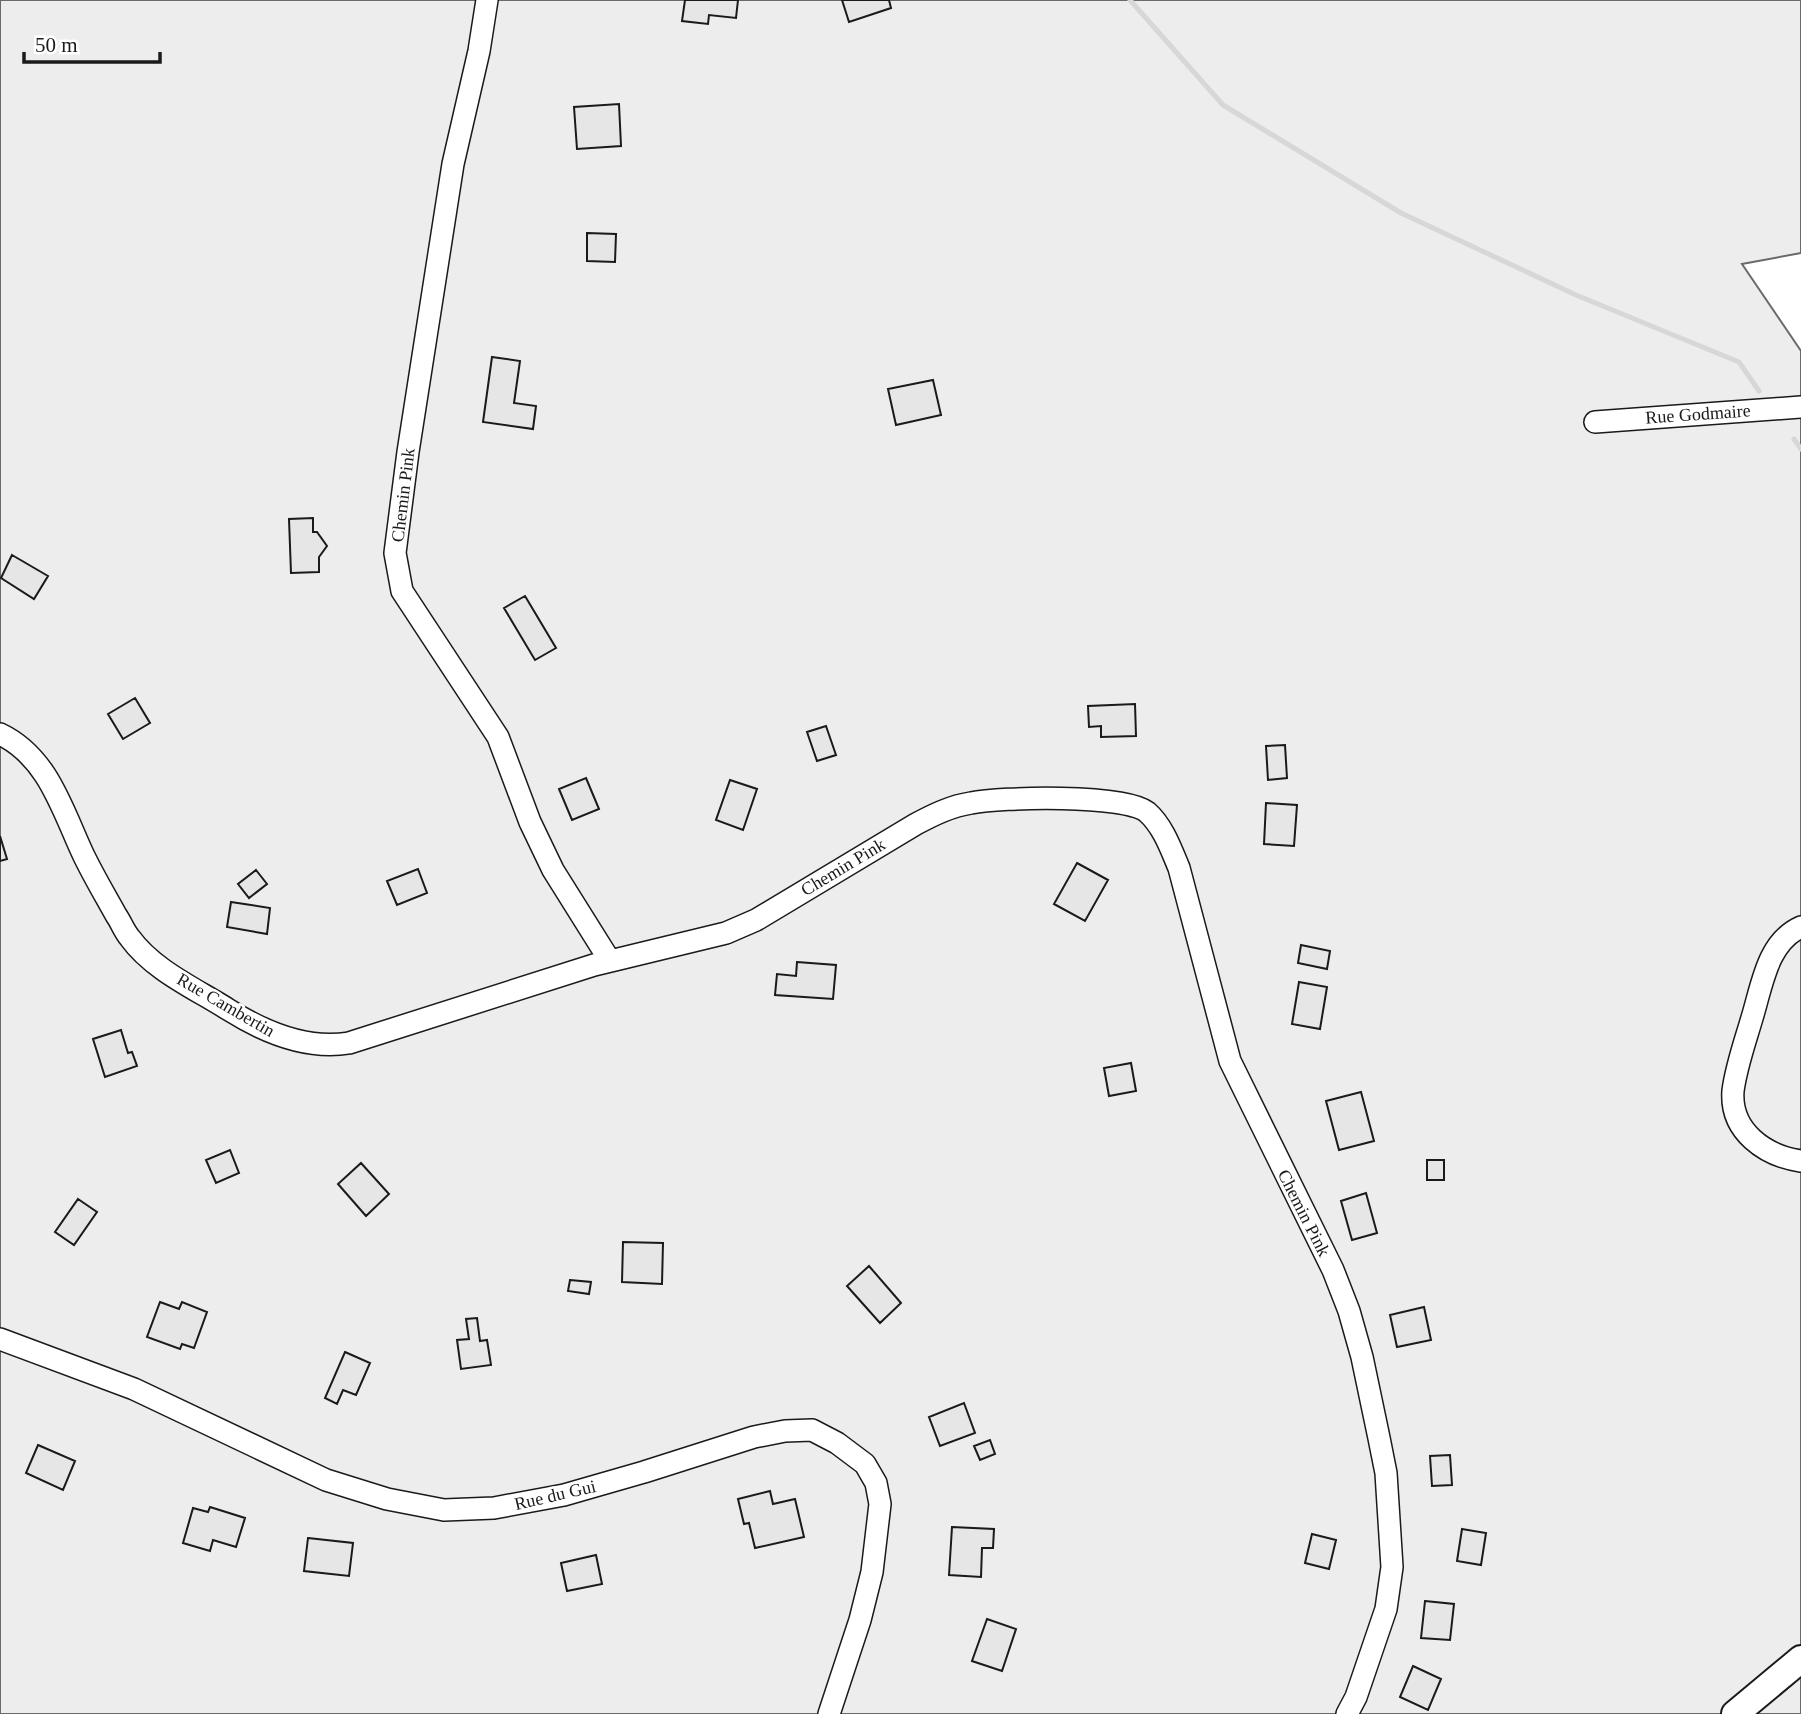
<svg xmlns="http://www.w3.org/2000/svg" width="1801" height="1714" viewBox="0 0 1801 1714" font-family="Georgia,serif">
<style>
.built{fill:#ededed;stroke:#6a6a6a;stroke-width:2}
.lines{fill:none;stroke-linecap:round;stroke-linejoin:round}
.stream{stroke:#d7d7d7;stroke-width:5}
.building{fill:#e6e6e6;stroke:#1a1a1a;stroke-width:2}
.minor-casing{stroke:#1a1a1a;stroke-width:24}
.major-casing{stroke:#1a1a1a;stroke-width:30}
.minor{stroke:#fff;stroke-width:21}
.major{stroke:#fff;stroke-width:26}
.labels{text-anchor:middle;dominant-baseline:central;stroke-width:5;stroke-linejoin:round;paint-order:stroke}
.street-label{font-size:18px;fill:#1a1a1a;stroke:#fff}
</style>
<rect width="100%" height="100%" fill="#fff"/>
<path class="built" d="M 0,0 L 1801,0 L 1801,253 L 1742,264 L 1801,351 L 1801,1714 L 0,1714 Z"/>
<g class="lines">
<path class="stream" d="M 1130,0 L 1223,105 L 1401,213 L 1576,295 L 1739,362 L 1759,391
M 1794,439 L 1801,449"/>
</g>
<path class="building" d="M 685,0 L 738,0 L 736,18 L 709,15 L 708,24 L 682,21 Z
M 842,0 L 889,0 L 891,8 L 849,22 Z
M 619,104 L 621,146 L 577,149 L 574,107 Z
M 587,233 L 616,234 L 615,262 L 587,261 Z
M 492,357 L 520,361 L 514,403 L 536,406 L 533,429 L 483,422 Z
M 933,380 L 941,415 L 896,425 L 888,389 Z
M 313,518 L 313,532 L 317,532 L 327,546 L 319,557 L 319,572 L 291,573 L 289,519 Z
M 12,555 L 48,576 L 34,599 L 1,578 Z
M 525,596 L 556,648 L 535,660 L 504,608 Z
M 135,698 L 150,723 L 123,739 L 108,714 Z
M 1135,704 L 1136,736 L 1101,737 L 1101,726 L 1089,727 L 1088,706 Z
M 826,726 L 836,755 L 817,761 L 807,732 Z
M 1285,745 L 1287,778 L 1268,780 L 1266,746 Z
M 586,778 L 599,809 L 572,820 L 559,789 Z
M 730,780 L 757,789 L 743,830 L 716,820 Z
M 1266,803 L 1297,805 L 1294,846 L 1264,844 Z
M 0,836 L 7,859 L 0,861 Z
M 1077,863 L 1108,880 L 1085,921 L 1054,904 Z
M 418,869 L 427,893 L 397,905 L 387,881 Z
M 256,870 L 267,884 L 249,898 L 238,884 Z
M 231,902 L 270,908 L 267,934 L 227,927 Z
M 1301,945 L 1330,951 L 1327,969 L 1298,963 Z
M 797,962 L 836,965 L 833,999 L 775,995 L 777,974 L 796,976 Z
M 1299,982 L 1327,987 L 1320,1029 L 1292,1024 Z
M 121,1030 L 128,1053 L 132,1052 L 137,1066 L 105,1077 L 93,1039 Z
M 1131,1063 L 1136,1091 L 1109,1096 L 1104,1068 Z
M 1361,1092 L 1374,1141 L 1339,1150 L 1326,1101 Z
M 230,1150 L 239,1173 L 216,1183 L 206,1160 Z
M 1427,1160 L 1444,1160 L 1444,1180 L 1427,1180 Z
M 361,1163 L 389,1194 L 366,1216 L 338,1184 Z
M 1366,1193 L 1377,1233 L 1352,1240 L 1341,1201 Z
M 78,1199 L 97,1212 L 74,1245 L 55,1232 Z
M 623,1242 L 663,1243 L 662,1284 L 622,1282 Z
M 869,1266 L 901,1303 L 880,1323 L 847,1286 Z
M 570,1280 L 591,1282 L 589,1294 L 568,1291 Z
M 160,1302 L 179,1309 L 182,1302 L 207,1312 L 194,1348 L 182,1344 L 180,1349 L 147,1337 Z
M 1424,1307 L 1431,1340 L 1397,1347 L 1390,1315 Z
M 477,1318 L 480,1341 L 487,1340 L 491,1365 L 461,1369 L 457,1340 L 469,1339 L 466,1319 Z
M 345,1352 L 370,1363 L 356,1395 L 343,1390 L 337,1404 L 325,1398 Z
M 964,1403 L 975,1433 L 940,1446 L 929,1417 Z
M 990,1440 L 995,1454 L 980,1460 L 974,1446 Z
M 38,1445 L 75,1461 L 63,1490 L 26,1473 Z
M 1450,1455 L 1452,1485 L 1432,1486 L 1430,1456 Z
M 770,1491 L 773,1504 L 795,1499 L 804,1537 L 755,1548 L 749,1523 L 744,1524 L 738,1499 Z
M 210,1507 L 245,1518 L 236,1547 L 213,1540 L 210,1551 L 183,1543 L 193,1508 L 208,1512 Z
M 952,1527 L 994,1529 L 993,1548 L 982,1548 L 981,1577 L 949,1575 Z
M 1462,1529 L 1486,1533 L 1481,1565 L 1457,1561 Z
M 1312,1534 L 1336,1540 L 1329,1569 L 1305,1563 Z
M 308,1538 L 353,1543 L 349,1576 L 304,1571 Z
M 596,1555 L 602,1584 L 567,1591 L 561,1563 Z
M 1425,1601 L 1454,1604 L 1450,1640 L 1421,1638 Z
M 987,1619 L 1016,1629 L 1002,1671 L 972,1661 Z
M 1413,1666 L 1441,1679 L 1428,1710 L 1400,1697 Z"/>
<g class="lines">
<defs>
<path id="minor" d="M 487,0 L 479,51 L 453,164 L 408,452 L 395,553 L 402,591 L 498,737 L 530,822 L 553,870 L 610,961
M 1595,422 L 1801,407
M 0,734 C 48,757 62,809 83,854 C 93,875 105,895 116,915 C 121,922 124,931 130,938 C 153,970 196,989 229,1010 C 264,1032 307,1050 349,1043 L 594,965 L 726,933 L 756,920 L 916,824 C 933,815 951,806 971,803 C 1001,797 1124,794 1147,812 C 1163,826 1171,849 1179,868 L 1230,1061 L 1333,1270 L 1349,1311 L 1362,1357 L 1379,1438 L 1386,1473 L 1392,1567 L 1386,1609 L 1356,1697 L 1347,1714
M 1801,927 C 1767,942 1762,986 1752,1018 C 1745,1042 1736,1067 1733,1091 C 1730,1132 1766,1156 1801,1161
M 0,1339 L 134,1389 L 326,1480 L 387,1499 L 444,1510 L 494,1508 L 564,1495 L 644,1472 L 754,1437 L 785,1431 L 812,1430 L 837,1443 L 865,1464 L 876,1483 L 880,1504 L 872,1572 L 860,1620 L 829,1714"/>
<path id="major" d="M 1735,1714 L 1801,1659"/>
</defs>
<use href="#minor" class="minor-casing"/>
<use href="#major" class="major-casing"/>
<use href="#minor" class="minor"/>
<use href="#major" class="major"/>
</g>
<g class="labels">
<g class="street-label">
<text transform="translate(1698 414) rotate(-4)">Rue Godmaire</text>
<text transform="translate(403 495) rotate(-83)">Chemin Pink</text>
<text transform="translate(843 867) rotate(-31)">Chemin Pink</text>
<text transform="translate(226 1005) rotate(30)">Rue Cambertin</text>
<text transform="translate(1304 1213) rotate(63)">Chemin Pink</text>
<text transform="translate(555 1495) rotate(-13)">Rue du Gui</text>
</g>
</g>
<path d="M24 52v10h136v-10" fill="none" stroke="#1a1a1a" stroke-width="3.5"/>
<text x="35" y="52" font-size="21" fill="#1a1a1a" stroke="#ffffff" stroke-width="5" paint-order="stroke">50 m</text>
</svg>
